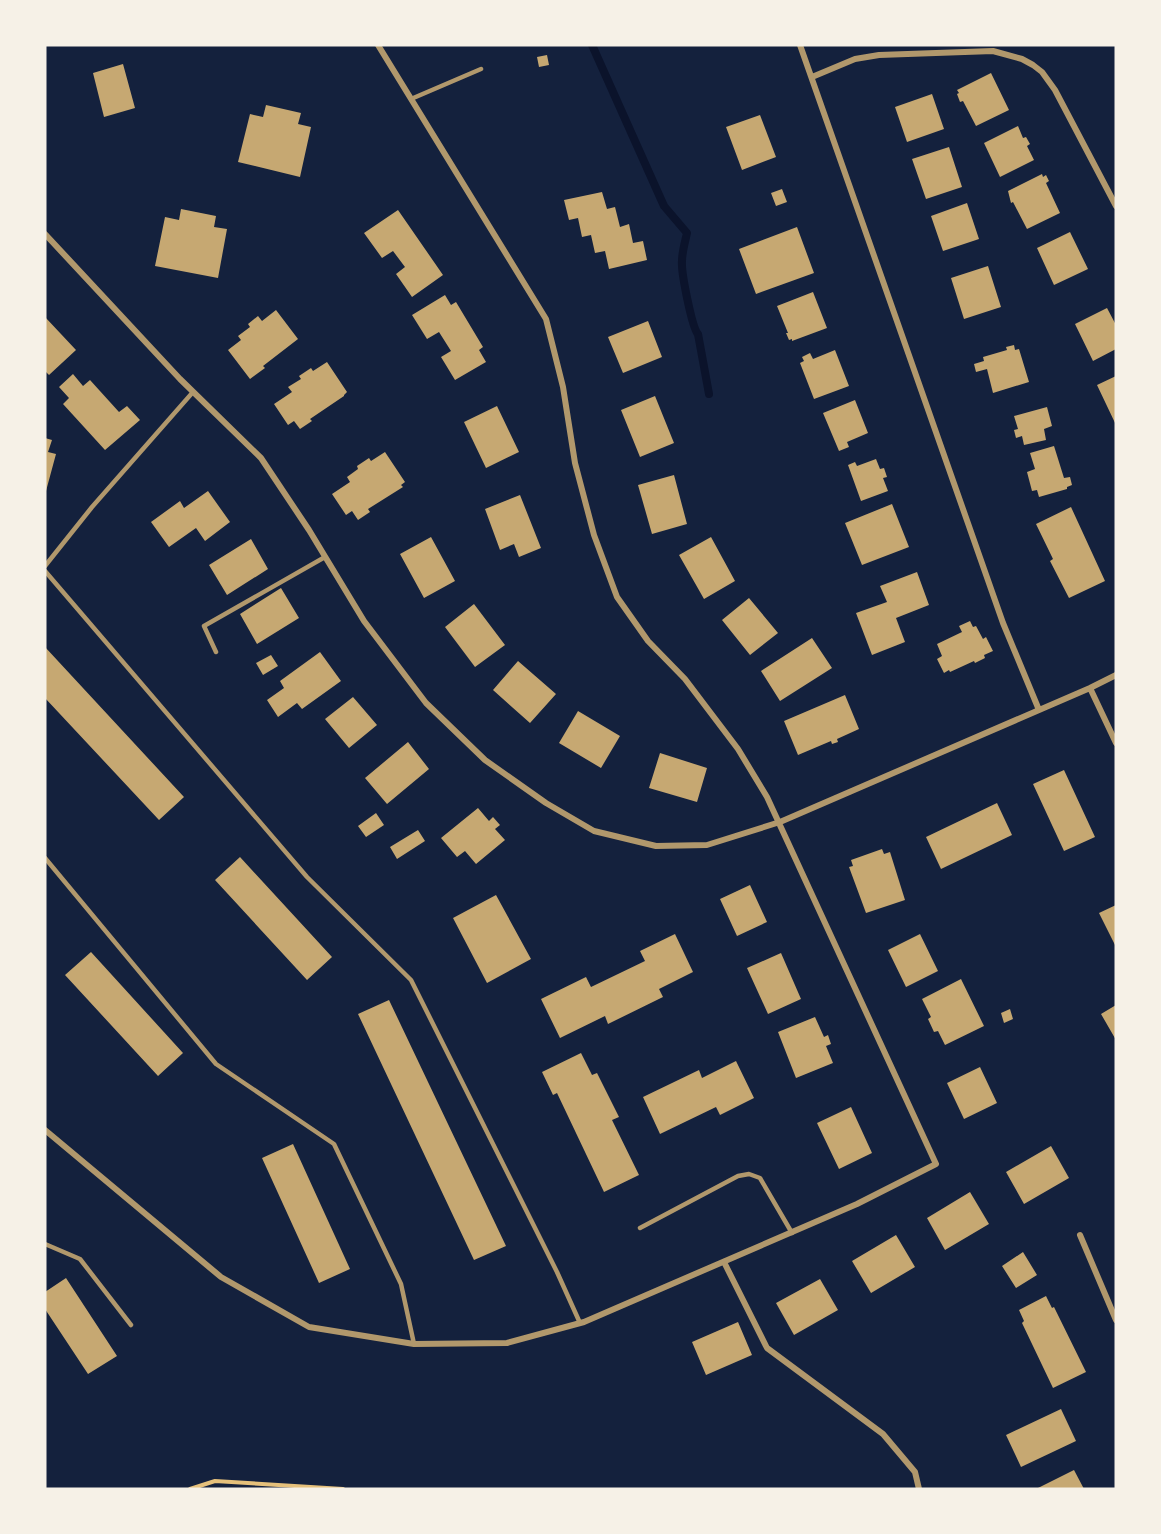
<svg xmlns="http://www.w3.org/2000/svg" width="1161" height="1534" viewBox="0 0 1161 1534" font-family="'Source Sans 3',sans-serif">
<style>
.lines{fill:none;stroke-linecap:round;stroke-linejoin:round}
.stream{stroke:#0b132b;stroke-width:8}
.building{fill:#c6a872}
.path{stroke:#e5c07b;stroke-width:4}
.service{stroke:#b1986c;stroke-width:4.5}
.minor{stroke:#b1986c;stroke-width:6}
</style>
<rect width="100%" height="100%" fill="#14213d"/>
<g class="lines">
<path class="stream" d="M 592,45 L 664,206 L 687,233 C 685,242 682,252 682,261 C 681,272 692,328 698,334 L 709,394"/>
</g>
<path class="building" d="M 547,55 L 549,65 L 539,67 L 537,57 Z
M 123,64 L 135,108 L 104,117 L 93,73 Z
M 991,73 L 1009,110 L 976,126 L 963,101 L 960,102 L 957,94 L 959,93 L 957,90 Z
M 932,94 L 944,129 L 907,142 L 895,107 Z
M 266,105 L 301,113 L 298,124 L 311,127 L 300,177 L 238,162 L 250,114 L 263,117 Z
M 760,115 L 776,157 L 742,170 L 726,127 Z
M 1018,126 L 1023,138 L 1026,137 L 1030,144 L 1027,146 L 1034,160 L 1000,177 L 984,143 Z
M 949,147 L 962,187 L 926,199 L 912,159 Z
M 1042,174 L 1043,177 L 1046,175 L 1049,181 L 1046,183 L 1060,213 L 1027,229 L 1013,202 L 1011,203 L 1008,191 Z
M 782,189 L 787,202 L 776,206 L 771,193 Z
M 602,192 L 607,209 L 615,207 L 620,227 L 629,224 L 633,243 L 643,241 L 647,260 L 609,269 L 605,251 L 595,253 L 591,235 L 582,237 L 578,218 L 569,220 L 564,200 Z
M 967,203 L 979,239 L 943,251 L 931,216 Z
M 181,209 L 216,216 L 214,227 L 227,229 L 218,278 L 155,266 L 165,217 L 179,220 Z
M 398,210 L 443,275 L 412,297 L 396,274 L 405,267 L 393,251 L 382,258 L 364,233 Z
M 797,227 L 814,273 L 756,294 L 739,249 Z
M 1070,232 L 1088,269 L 1054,285 L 1037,248 Z
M 988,266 L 1001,307 L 964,319 L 951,278 Z
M 813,292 L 827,328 L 792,341 L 792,339 L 789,340 L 786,333 L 788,333 L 777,306 Z
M 445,295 L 451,305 L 456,302 L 483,347 L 479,350 L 486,362 L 455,380 L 441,357 L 451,351 L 439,332 L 427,339 L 412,315 Z
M 1107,308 L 1116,325 L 1116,349 L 1093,361 L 1075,324 Z
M 276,310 L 298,339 L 263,366 L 265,368 L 250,379 L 228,350 L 241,340 L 238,336 L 250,327 L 248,324 L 258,316 L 262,321 Z
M 45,317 L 76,350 L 49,375 L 45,371 Z
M 648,321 L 662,357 L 623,373 L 608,337 Z
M 1014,345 L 1015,350 L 1019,349 L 1029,382 L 993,393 L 987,369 L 976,372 L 974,364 L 984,361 L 983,357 L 1007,350 L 1006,347 Z
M 835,350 L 849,386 L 814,399 L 800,363 L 804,361 L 802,357 L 810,353 L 813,359 Z
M 327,362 L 347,392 L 344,395 L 344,396 L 310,419 L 312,421 L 300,429 L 294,421 L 288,425 L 274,404 L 292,392 L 288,387 L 301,379 L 299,376 L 311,368 L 313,371 Z
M 73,374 L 83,386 L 90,380 L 119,412 L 127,406 L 140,420 L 105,450 L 63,404 L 69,398 L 59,387 Z
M 1116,376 L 1116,425 L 1097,385 Z
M 655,396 L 674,443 L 640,457 L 621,410 Z
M 855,400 L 868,433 L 847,442 L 849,447 L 839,451 L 823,413 Z
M 497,406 L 519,452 L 486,468 L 464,422 Z
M 1047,407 L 1052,426 L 1044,429 L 1046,440 L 1024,445 L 1022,436 L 1016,438 L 1014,430 L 1018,429 L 1014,416 Z
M 45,438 L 52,440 L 48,452 L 56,454 L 46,491 Z
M 1054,446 L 1064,478 L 1070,477 L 1072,485 L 1067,487 L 1067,489 L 1039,497 L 1037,490 L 1032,491 L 1027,472 L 1035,469 L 1030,453 Z
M 385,452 L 405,482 L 401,485 L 403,487 L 368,509 L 370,512 L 358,520 L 352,511 L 346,515 L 332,494 L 350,482 L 347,477 L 358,469 L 357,466 L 369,458 L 371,461 Z
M 876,459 L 880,469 L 884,468 L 887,477 L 883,478 L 888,491 L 861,501 L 848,465 L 855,462 L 857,466 Z
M 674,475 L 687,524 L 652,534 L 638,485 Z
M 208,491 L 230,522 L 205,541 L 196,528 L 169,547 L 151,522 L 180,501 L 184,508 Z
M 520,495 L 541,548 L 519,557 L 514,544 L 500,550 L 485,509 Z
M 892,504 L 909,547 L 862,565 L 845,523 Z
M 1071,507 L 1105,581 L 1069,598 L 1050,561 L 1053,559 L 1036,524 Z
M 431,537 L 455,581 L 424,598 L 400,554 Z
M 711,537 L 735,581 L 704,599 L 679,555 Z
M 251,539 L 268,569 L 227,595 L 209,565 Z
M 917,572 L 929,605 L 896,618 L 905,642 L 872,655 L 856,613 L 887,602 L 880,586 Z
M 281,588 L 299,618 L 257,644 L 240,614 Z
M 749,598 L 778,633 L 750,655 L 722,620 Z
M 474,604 L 505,645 L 475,667 L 445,627 Z
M 970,621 L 973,627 L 976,626 L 983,639 L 986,637 L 993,651 L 984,655 L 985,658 L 975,663 L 974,661 L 950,672 L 949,670 L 944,673 L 937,659 L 942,656 L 937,644 L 962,632 L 959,626 Z
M 812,638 L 832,668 L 780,701 L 761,671 Z
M 45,647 L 184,797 L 159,820 L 45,698 Z
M 320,652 L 341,681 L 302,709 L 297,703 L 278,717 L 267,700 L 284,688 L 280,681 Z
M 271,655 L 278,666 L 263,675 L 256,663 Z
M 518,661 L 556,694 L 530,723 L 493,690 Z
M 845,695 L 859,729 L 837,739 L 838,742 L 832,744 L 831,741 L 798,755 L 784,721 Z
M 353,697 L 377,725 L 349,748 L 325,719 Z
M 578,711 L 620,736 L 601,768 L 559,743 Z
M 408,742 L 429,769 L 387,804 L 365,778 Z
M 660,753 L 707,768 L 697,802 L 649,788 Z
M 1064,770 L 1095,837 L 1064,851 L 1033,784 Z
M 997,803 L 1012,835 L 941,869 L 926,837 Z
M 478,808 L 489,821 L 493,817 L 500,825 L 495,829 L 505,840 L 476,864 L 465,851 L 457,857 L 441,838 Z
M 376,813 L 384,825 L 366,837 L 358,826 Z
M 418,830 L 425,841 L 397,859 L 390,847 Z
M 882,849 L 884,854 L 890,852 L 905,900 L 866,913 L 849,867 L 853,866 L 851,860 Z
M 240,857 L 332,957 L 307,980 L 215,880 Z
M 750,885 L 767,922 L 737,936 L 720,899 Z
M 496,895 L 531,959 L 487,983 L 453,918 Z
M 1116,905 L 1116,947 L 1099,913 Z
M 675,934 L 693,972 L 659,989 L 663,997 L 608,1024 L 605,1016 L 560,1038 L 541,999 L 586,977 L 591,987 L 645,961 L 640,951 Z
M 920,934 L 938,971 L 906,987 L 888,950 Z
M 91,952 L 183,1053 L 158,1076 L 65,975 Z
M 781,953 L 801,999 L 768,1014 L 747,968 Z
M 961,979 L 984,1026 L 945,1045 L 938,1031 L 934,1032 L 928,1019 L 931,1017 L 922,999 Z
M 389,1000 L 506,1246 L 474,1260 L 358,1014 Z
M 1116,1005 L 1116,1040 L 1101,1014 Z
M 1010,1009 L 1013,1019 L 1004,1023 L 1001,1013 Z
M 815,1017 L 824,1037 L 828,1035 L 831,1044 L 826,1046 L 833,1063 L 796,1078 L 778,1032 Z
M 581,1053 L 592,1075 L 597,1073 L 619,1117 L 612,1120 L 639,1175 L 604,1192 L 557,1093 L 553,1095 L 542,1072 Z
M 736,1061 L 754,1098 L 720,1115 L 716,1107 L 660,1134 L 643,1097 L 699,1070 L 702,1078 Z
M 980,1067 L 997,1103 L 964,1119 L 947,1083 Z
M 851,1107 L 872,1153 L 839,1169 L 817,1123 Z
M 293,1144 L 350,1269 L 319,1283 L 262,1158 Z
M 1051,1146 L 1069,1178 L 1024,1204 L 1006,1172 Z
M 970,1192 L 989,1224 L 945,1250 L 927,1218 Z
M 896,1235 L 915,1267 L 871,1293 L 852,1261 Z
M 1023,1252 L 1037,1275 L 1016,1288 L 1002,1266 Z
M 66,1278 L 117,1356 L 88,1374 L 45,1309 L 45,1292 Z
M 820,1279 L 838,1310 L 794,1335 L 776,1303 Z
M 1046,1296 L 1052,1308 L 1054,1307 L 1086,1372 L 1053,1388 L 1022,1323 L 1024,1321 L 1019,1310 Z
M 738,1322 L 752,1355 L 706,1375 L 692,1342 Z
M 1061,1409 L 1076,1441 L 1021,1467 L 1006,1435 Z
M 1074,1470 L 1084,1489 L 1036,1489 Z"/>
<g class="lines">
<path class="path" d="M 190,1489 L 215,1481 L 343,1489"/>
<path class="service" d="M 411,99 L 481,69
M 45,566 L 92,507 L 193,392
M 45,571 L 307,877 L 411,980 L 557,1272 L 580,1323
M 216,652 L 204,626 L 325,557
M 45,858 L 216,1064 L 334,1144 L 401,1284 L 414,1344
M 640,1228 L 738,1176 L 749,1174 L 760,1178 L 792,1233
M 45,1244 L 80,1259 L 131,1325"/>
<path class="minor" d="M 800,45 L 1003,623 L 1039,710
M 812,77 L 855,59 L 879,55 L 993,51 L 1022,59 L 1033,65 L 1042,72 L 1055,90 L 1116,206
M 45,234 L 180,379 L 261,458 L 309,530 L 364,621 L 426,703 L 485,760 L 546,803 L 594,831 L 656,846 L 707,845 L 780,822 L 1090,688 L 1116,675
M 1090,688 L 1116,743
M 45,1130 L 221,1277 L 309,1327 L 414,1344 L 507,1343 L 584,1322 L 857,1204 L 936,1164 L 767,797 L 738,749 L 685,679 L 648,641 L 617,597 L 594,535 L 575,463 L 563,387 L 546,319 L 378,45
M 1080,1235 L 1116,1320
M 724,1262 L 767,1348 L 883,1434 L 915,1472 L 919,1489"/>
</g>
<rect width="1161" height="1534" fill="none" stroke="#f6f1e7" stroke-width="93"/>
</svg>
